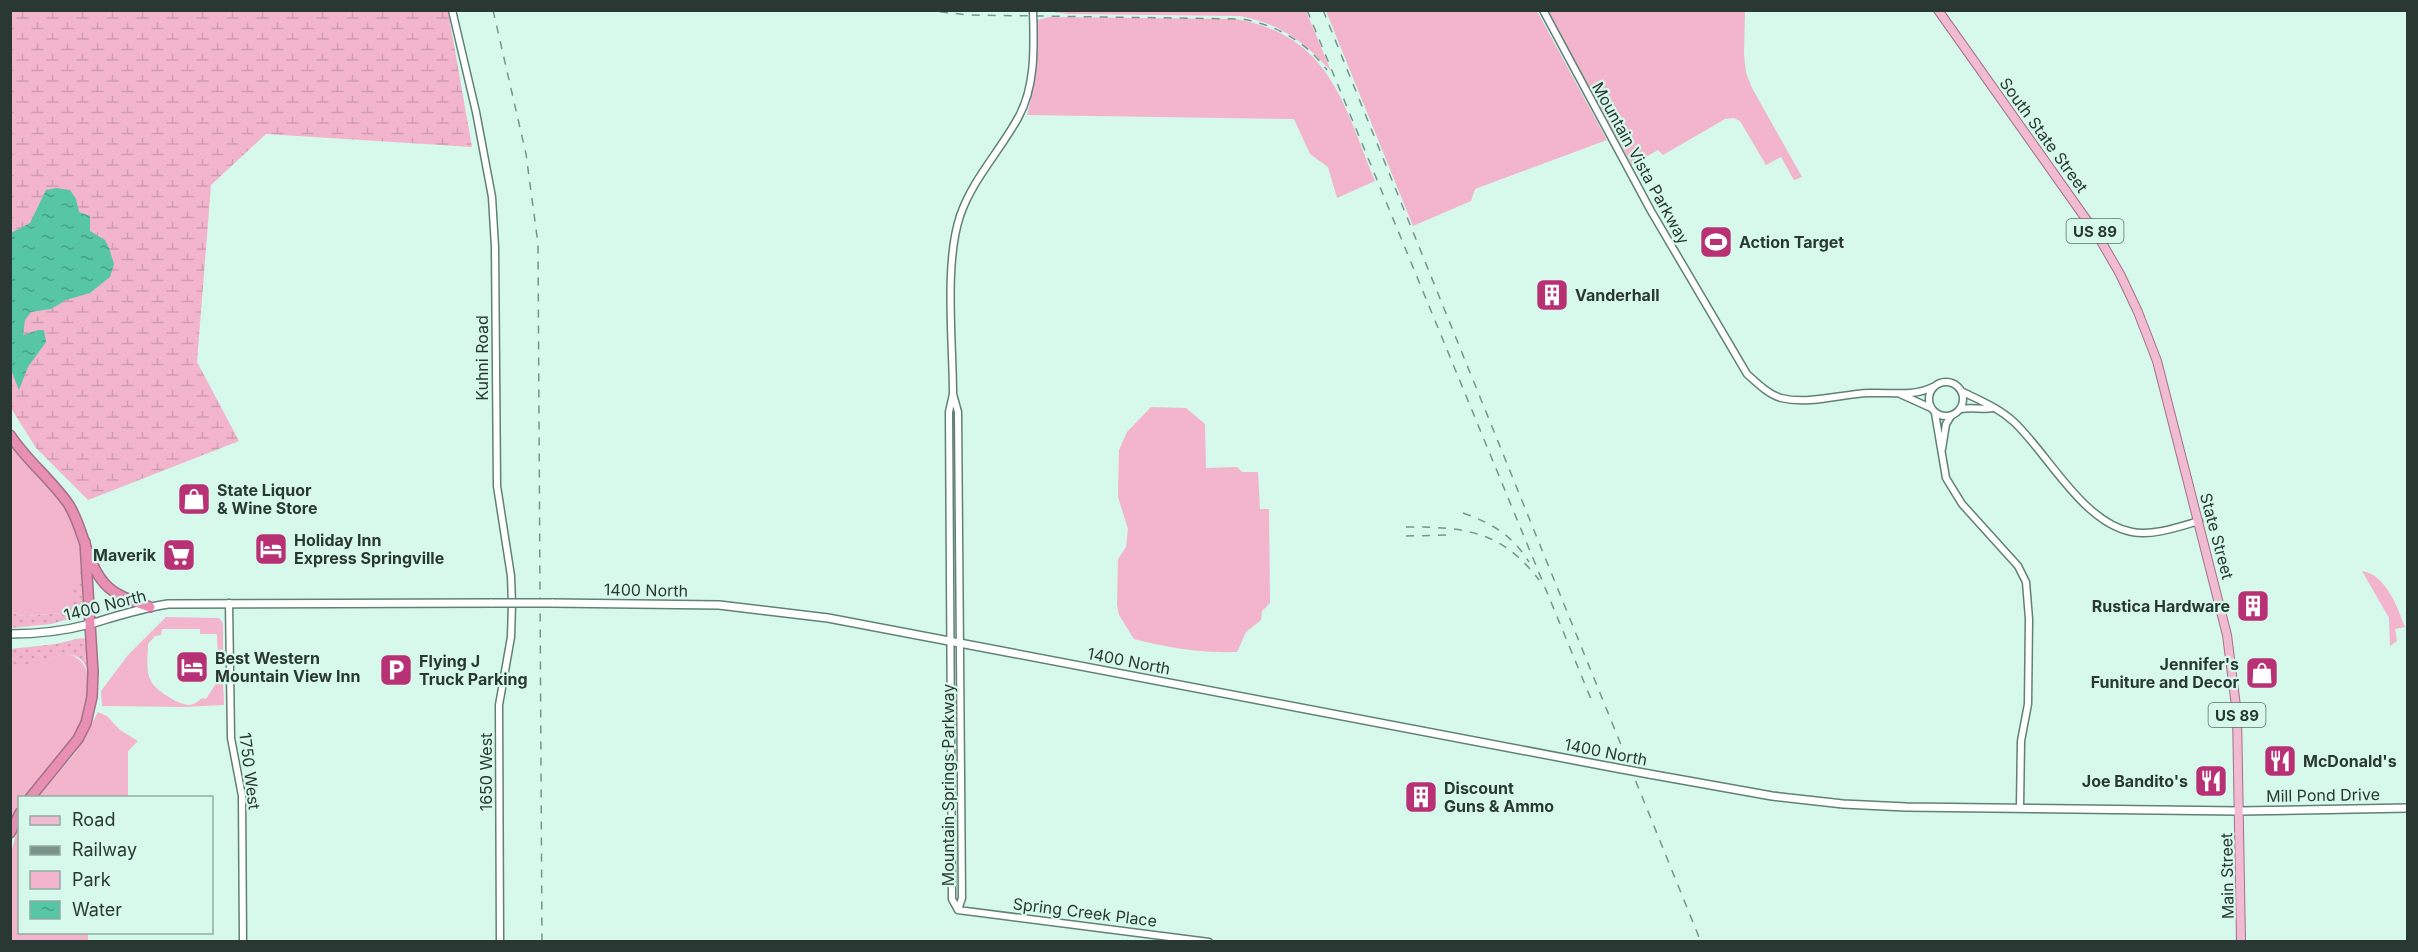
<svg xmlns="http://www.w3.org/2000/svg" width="2418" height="952" viewBox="0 0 2418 952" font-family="Inter,sans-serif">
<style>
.green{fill:#f2b5cc}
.wetland{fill:url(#wetland-marsh)}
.garden{fill:url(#garden-dots)}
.water{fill:url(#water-ripples)}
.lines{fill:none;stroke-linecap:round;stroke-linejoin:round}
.tertiary-casing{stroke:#608175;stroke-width:9}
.secondary-casing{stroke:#608175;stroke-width:10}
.primary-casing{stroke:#a57186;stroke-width:10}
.motorway-casing{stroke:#a57186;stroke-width:12}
.tertiary{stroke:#fff;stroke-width:6}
.secondary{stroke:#fff;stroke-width:7}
.primary{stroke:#f1bcd1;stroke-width:8}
.motorway{stroke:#e790b3;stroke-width:9}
.rail{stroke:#7b938a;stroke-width:1.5;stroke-dasharray:8 8;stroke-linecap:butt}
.secondary-bridge-casing{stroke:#608175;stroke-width:10;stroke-linecap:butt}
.secondary-bridge{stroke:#fff;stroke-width:7}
.labels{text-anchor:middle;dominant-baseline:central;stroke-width:4.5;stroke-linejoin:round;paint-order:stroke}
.shield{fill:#d6f9ec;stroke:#5e726a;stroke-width:1.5}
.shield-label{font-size:15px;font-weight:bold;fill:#2a3833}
.street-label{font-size:16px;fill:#2a3833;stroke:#d6f9ec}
.poi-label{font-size:16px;font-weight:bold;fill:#2a3833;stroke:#d6f9ec;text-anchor:start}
</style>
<defs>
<pattern id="wetland-marsh" width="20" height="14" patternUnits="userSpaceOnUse" patternTransform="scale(1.5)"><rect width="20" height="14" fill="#f2b5cc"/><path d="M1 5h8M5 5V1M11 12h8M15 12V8" fill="none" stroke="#d09cb0"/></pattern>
<pattern id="garden-dots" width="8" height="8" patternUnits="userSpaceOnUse" patternTransform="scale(1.5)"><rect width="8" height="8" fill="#f2b5cc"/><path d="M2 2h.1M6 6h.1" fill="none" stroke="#d09cb0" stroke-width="1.8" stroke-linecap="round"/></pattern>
<pattern id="water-ripples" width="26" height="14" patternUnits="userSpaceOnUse" patternTransform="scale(1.5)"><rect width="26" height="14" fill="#56c6a5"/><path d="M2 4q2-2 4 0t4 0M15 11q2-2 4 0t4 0" fill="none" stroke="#47a287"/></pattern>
</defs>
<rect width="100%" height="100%" fill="#d6f9ec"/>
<path class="green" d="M 1044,11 L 1306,11 L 1331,71 C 1303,41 1281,24 1240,16 L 1068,14 Z
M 1326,11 L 1537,11 L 1607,140 L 1475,189 L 1471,201 L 1413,226 Z
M 1547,11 L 1745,11 L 1744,55 L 1746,73 L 1752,88 L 1802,177 L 1794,180 L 1781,157 L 1766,165 L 1740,121 L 1734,118 L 1725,119 L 1663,155 L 1658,150 L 1632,165 Z
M 1049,17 L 1236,19 C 1331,36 1343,104 1375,181 L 1337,198 L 1328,167 L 1310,154 L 1294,119 L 1027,115 L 1035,81 L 1037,20 Z
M 1151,407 L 1186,408 L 1205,424 L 1206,468 L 1237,467 L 1242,472 L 1258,472 L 1260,509 L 1269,509 L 1270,603 L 1262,611 L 1261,620 L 1246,632 L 1237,652 C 1201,653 1169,648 1134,639 L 1119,615 L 1117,605 L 1118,559 L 1126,547 L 1128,529 L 1118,497 L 1119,450 L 1127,432 Z
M 10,443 C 37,475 88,519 83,565 C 81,580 70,598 64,613 L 22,616 L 11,612 Z
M 2362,571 C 2386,575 2397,606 2405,627 L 2395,629 L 2397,641 L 2390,646 L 2389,618 Z
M 166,617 L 219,618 L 223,623 L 223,666 L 218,666 L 217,634 L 200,634 L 200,629 L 162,629 L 161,635 L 155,636 L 148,644 C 148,656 145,670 151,681 C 155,690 180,706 190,705 C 195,704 199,701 202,698 L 206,699 L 217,682 L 223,680 L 224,705 L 184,707 L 102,706 L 101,691 L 128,655 Z
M 65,654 C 101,658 90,713 75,735 C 61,757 42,777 26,797 L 20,798 L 19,806 L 11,823 L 11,668 Z
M 98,712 L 107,716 L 120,730 L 138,741 L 128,751 L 128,797 L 38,797 L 76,752 Z
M 19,824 L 20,932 L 88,933 L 88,941 L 10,941 L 11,853 Z"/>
<path class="wetland" d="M 11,11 L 448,11 L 472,147 L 266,134 L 211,185 L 197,362 L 239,441 L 88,500 L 36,448 L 11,408 Z"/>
<path class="garden" d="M 83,566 L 84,587 L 82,595 L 86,611 L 83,615 L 51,624 L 11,628 L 10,612 L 22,616 L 64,613 Z
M 81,638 L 86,639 L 88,672 C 80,646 58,655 40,662 C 31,666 20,667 11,668 L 10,649 L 56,644 Z"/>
<path class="water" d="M 56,188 L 70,190 L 76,199 L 79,212 L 90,216 L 90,231 L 105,240 L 109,248 L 114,264 L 110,277 L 90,293 L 66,300 L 51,309 L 31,312 L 25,320 L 23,335 L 38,330 L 44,330 L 46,342 L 28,367 L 19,390 L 11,370 L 11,233 L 30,223 L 46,190 Z"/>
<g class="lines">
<defs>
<path id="tertiary" d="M 452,10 L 476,112 L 492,197 L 495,247 L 497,486 L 511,576 L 512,604 L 511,637 L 499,705 L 500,942
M 1543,10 L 1651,211 L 1747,374 C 1757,383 1768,394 1781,398 C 1809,405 1841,394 1869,393 C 1891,392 1913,397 1933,387
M1929 399a17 17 0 1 1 34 0a17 17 0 1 1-34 0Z
M 1963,392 C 1981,401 1999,408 2014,422 C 2048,454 2083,523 2132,532 C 2153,536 2178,527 2199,521
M 953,394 L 958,412 L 962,898 L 958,910
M 1900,394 L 1931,408
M 1961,409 C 1972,407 1983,410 1993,408
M 1935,413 L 1946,478 L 1962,504 L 2018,566 L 2026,582 L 2029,619 L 2028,704 L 2021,741 L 2020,807
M 1942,449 L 1946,424 L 1951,416
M 229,603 L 231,738 L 242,796 L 243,942
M 958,910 L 952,899 L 949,412 L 953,394 C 953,343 944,264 960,216 C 972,180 1000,151 1018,118 C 1036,86 1034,46 1033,10
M 958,910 L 1209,942"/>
<path id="secondary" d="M 552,603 L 719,605 L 828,618 L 1611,767
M 10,634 C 37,634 64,631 90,624 C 117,616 141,608 168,604 L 492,603
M 1649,774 L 1772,796 L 1843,804 L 1906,807 L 2239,811 L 2408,808"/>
<path id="primary" d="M 1938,10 L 2098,236 L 2120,274 L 2138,312 L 2157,361 L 2227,635 L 2237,714 L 2241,942"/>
<path id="motorway" d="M 10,435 C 27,461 52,480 69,505 C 84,529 86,563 105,584 C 117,597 134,601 150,607
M 30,798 L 78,739 L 86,723 L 92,697 L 93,672 L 85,542
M 10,833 L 20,813"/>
</defs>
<use href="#tertiary" class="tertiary-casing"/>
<use href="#secondary" class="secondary-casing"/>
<use href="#primary" class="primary-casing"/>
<use href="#motorway" class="motorway-casing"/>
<use href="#tertiary" class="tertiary"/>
<use href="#secondary" class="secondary"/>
<use href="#primary" class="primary"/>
<use href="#motorway" class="motorway"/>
<path class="rail" d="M 493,10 L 526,154 L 538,244 L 542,942
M 924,10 L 968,15 L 1242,19 C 1277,25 1306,42 1327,70
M 1307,10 L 1591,699
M 1323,10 L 1701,942
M 1463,513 C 1492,523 1513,536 1529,562
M 1406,527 C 1464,527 1501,530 1539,580
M 1406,536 L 1451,535"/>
<defs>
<path id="secondary-bridge" d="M 492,603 L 552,603
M 1611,767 L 1649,774"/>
</defs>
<use href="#secondary-bridge" class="secondary-bridge-casing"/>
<use href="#secondary-bridge" class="secondary-bridge"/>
</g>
<defs>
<symbol id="stadium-square" viewBox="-11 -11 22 22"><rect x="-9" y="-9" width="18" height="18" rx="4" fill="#b73174" stroke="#d6f9ec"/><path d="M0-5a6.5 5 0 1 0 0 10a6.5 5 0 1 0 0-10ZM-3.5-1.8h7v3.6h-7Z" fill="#fff"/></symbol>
<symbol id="building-square" viewBox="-11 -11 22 22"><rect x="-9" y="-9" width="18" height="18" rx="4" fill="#b73174" stroke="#d6f9ec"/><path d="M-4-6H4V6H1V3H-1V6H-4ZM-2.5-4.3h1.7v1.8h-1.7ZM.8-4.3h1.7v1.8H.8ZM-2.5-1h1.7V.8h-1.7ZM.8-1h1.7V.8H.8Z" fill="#fff"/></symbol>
<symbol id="shop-square" viewBox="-11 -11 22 22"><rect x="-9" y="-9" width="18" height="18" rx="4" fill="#b73174" stroke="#d6f9ec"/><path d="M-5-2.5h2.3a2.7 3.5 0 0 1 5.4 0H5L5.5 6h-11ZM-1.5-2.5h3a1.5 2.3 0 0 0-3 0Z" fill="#fff"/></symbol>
<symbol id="hotel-square" viewBox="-11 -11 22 22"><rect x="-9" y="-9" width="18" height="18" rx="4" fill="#b73174" stroke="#d6f9ec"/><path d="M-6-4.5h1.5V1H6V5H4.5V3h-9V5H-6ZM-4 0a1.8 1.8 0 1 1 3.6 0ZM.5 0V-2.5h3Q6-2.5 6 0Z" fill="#fff"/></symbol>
<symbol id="supermarket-square" viewBox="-11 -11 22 22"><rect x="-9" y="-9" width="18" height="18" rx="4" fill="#b73174" stroke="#d6f9ec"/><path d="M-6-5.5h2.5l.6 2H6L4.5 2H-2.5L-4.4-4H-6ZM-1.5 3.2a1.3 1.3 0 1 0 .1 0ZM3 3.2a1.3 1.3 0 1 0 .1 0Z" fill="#fff"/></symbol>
<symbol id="parking-square" viewBox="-11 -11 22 22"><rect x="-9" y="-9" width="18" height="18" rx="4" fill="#b73174" stroke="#d6f9ec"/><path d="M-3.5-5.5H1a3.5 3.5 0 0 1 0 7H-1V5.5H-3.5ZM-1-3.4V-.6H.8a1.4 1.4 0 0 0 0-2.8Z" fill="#fff"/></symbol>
<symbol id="restaurant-square" viewBox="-11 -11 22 22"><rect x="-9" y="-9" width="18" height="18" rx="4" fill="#b73174" stroke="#d6f9ec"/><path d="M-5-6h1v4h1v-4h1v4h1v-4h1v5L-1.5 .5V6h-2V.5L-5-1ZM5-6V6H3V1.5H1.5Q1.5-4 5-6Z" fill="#fff"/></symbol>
</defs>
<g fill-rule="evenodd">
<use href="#stadium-square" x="1697" y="223" width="38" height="38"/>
<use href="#building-square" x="1533" y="276" width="38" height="38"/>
<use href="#shop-square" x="175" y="480" width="38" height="38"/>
<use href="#hotel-square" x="252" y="530" width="38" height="38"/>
<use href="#supermarket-square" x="160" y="536" width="38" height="38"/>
<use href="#building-square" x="2234" y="587" width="38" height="38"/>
<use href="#hotel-square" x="173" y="648" width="38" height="38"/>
<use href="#parking-square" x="377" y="651" width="38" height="38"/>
<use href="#shop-square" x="2243" y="654" width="38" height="38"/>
<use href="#restaurant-square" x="2261" y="742" width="38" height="38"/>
<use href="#restaurant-square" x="2192" y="762" width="38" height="38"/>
<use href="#building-square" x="1402" y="778" width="38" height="38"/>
</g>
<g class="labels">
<g class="shield">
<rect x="2066.5" y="219" width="57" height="24" rx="4.5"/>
<rect x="2208.5" y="703" width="57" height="24" rx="4.5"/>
</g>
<g class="shield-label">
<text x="2095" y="231">US 89</text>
<text x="2237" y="715">US 89</text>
</g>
<g class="street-label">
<text transform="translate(2044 135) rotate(54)">South State Street</text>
<text transform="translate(1641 163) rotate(61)">Mountain Vista Parkway</text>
<text transform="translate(482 358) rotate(-90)">Kuhni Road</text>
<text transform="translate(2217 536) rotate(75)">State Street</text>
<text transform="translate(646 590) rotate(1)">1400 North</text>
<text transform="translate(105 605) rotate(-14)">1400 North</text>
<text transform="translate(1129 661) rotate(11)">1400 North</text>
<text transform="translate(1606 752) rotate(11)">1400 North</text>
<text transform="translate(250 771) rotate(83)">1750 West</text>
<text transform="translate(486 772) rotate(-90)">1650 West</text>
<text transform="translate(948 785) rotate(-90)">Mountain Springs Parkway</text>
<text transform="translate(2323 795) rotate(-1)">Mill Pond Drive</text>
<text transform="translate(2227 876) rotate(-91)">Main Street</text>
<text transform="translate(1085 912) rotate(7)">Spring Creek Place</text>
</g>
<g class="poi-label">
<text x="1739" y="242">Action Target</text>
<text x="1575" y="295">Vanderhall</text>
<text x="217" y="490">State Liquor<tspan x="217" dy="18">&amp; Wine Store</tspan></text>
<text x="294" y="540">Holiday Inn<tspan x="294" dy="18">Express Springville</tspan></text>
<text x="156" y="555" text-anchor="end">Maverik</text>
<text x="2230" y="606" text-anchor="end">Rustica Hardware</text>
<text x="215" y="658">Best Western<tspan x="215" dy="18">Mountain View Inn</tspan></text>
<text x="419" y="661">Flying J<tspan x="419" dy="18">Truck Parking</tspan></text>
<text x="2239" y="664" text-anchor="end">Jennifer's<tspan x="2239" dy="18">Funiture and Decor</tspan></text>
<text x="2303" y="761">McDonald's</text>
<text x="2188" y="781" text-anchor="end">Joe Bandito's</text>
<text x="1444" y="788">Discount<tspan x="1444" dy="18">Guns &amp; Ammo</tspan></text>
</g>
</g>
<rect width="2418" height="952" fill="none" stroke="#2a3833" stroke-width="24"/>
<rect x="18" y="796" width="195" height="138" fill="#d6f9ec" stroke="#91aca2" stroke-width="1.5"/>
<rect x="30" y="816" width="30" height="9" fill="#f1bcd1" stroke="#91aca2" stroke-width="1.5"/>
<text x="72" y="826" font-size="18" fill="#2a3833">Road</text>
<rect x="30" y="846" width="30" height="9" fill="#7b938a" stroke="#91aca2" stroke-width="1.5"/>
<text x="72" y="856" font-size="18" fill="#2a3833">Railway</text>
<rect x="30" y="871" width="30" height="18" fill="#f2b5cc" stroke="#91aca2" stroke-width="1.5"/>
<text x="72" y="886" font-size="18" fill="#2a3833">Park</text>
<rect x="30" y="901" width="30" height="18" fill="url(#water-ripples)" stroke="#91aca2" stroke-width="1.5"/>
<text x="72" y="916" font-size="18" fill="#2a3833">Water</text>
</svg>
